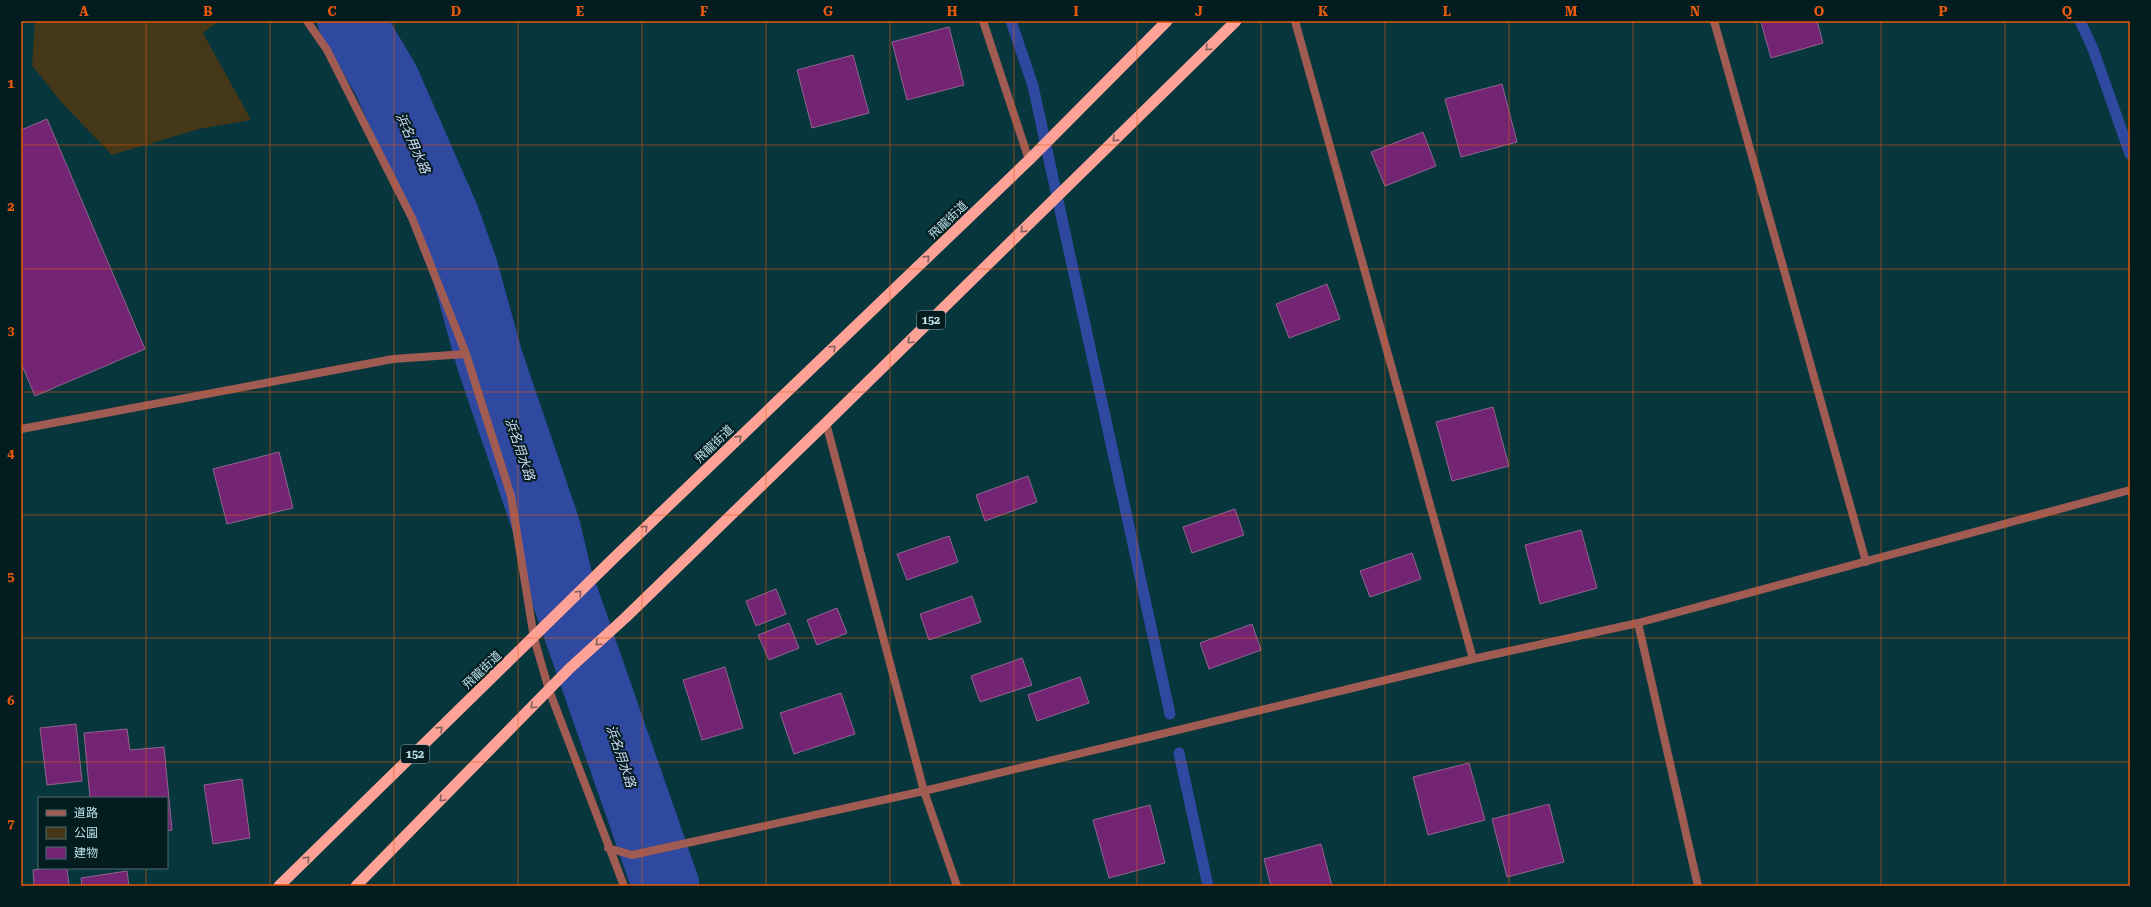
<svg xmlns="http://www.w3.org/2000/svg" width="2151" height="907" viewBox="0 0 2151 907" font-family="'Roboto Serif','Noto Sans JP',serif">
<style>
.green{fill:#453818}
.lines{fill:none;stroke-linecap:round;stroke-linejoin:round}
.stream{stroke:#2f48a0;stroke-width:11}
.river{stroke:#2f48a0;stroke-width:67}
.building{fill:#732573;stroke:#90658f}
.minor{stroke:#a05b53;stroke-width:8}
.tertiary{stroke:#a05b53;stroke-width:8}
.trunk{stroke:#fea298;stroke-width:11}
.oneway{stroke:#805f5c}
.grid{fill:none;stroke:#e8590c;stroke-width:1;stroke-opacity:0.55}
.labels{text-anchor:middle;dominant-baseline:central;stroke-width:4;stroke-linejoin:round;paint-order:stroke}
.shield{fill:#031c1f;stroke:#84a6ab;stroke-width:1}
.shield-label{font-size:11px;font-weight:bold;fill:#bce1e7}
.street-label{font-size:12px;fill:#bce1e7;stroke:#031c1f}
.water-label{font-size:13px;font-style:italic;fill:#cfd9f2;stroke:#031c1f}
.neatline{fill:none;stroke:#e8590c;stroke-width:1.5}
.grid-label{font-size:13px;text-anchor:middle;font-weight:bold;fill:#e8590c}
</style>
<rect width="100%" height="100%" fill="#07363c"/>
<path class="green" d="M 35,21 L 219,21 L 203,33 L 251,120 L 199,129 L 112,155 L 62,103 L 32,65 Z"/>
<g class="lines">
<path class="stream" d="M 1011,21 L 1033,86 L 1170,714
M 2080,21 L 2093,49 L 2130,154
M 1179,753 L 1208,886"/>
<path class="river" d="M 351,21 L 386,80 L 446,217 L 464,267 L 490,361 L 547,528 L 559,579 L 666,886"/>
</g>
<path class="building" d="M 1765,21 L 1817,21 L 1823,43 L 1771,58 L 1761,22 Z
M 949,27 L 964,85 L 907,100 L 892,42 Z
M 853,55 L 869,113 L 812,128 L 797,70 Z
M 1502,84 L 1517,142 L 1461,157 L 1445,99 Z
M 47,119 L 145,349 L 35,396 L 21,363 L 21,130 Z
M 1423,132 L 1436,166 L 1385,186 L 1371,152 Z
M 1327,284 L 1340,319 L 1289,338 L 1276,304 Z
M 1493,407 L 1509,466 L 1452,481 L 1436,422 Z
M 279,452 L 293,508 L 227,524 L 213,469 Z
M 1028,476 L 1037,502 L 985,521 L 976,495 Z
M 1235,509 L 1244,535 L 1192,553 L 1183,527 Z
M 1581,530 L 1597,588 L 1540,604 L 1525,545 Z
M 949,536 L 958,562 L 907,580 L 897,554 Z
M 1412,553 L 1421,579 L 1370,597 L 1360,571 Z
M 776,589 L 786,614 L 756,626 L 746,601 Z
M 972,596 L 981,622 L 929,640 L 920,614 Z
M 837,608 L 847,633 L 817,645 L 807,620 Z
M 789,623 L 799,648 L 769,660 L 758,635 Z
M 1252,624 L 1261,650 L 1209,669 L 1200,643 Z
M 1022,658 L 1032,685 L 980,702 L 971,676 Z
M 725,667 L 743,728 L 702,740 L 683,680 Z
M 1080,677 L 1089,703 L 1037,721 L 1028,695 Z
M 841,693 L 855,734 L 794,754 L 780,713 Z
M 76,724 L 82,781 L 47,785 L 40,728 Z
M 127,729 L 130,750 L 164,747 L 172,830 L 167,831 L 167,798 L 90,798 L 84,733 Z
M 1469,763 L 1485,820 L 1428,835 L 1413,777 Z
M 242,779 L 250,838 L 213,844 L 204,785 Z
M 1549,804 L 1564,862 L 1507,877 L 1492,819 Z
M 1150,805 L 1165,863 L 1109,878 L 1093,820 Z
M 1321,844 L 1332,886 L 1271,886 L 1264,859 Z
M 50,868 L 67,868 L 69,886 L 34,886 L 33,870 Z
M 127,871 L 129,886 L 82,886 L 81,878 Z"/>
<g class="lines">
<path class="minor" d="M 983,21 L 1029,160
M 1295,21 L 1473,659
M 1714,21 L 1866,562
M 826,423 L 924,791 L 957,886
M 21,429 L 393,359 L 466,354
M 1638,623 L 1698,886
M 549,690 L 624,886
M 608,848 L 632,855 L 924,791 L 1473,659 L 1638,623 L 2130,490"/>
<path class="tertiary" d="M 307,21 L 327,50 L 412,218 L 466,354 L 511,496 L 534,638 L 549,690"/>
<path class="trunk" d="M 279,886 L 617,555 L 1029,160 L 1167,21
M 356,886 L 570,668 L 625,618 L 826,423 L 1236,21"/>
</g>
<defs><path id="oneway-chevron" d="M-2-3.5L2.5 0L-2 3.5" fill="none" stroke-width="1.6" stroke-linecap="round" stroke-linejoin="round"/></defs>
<g class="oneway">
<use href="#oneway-chevron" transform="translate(1208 48) rotate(136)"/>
<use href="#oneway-chevron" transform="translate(1115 139) rotate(136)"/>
<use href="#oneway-chevron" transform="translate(1023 230) rotate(136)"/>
<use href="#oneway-chevron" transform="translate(927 258) rotate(-44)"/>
<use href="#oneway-chevron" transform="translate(910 341) rotate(136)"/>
<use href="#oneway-chevron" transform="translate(833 348) rotate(-44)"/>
<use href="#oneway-chevron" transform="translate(739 438) rotate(-44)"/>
<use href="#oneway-chevron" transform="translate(645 528) rotate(-44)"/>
<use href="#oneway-chevron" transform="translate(579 593) rotate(-45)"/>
<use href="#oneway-chevron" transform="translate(598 643) rotate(138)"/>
<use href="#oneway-chevron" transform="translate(533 706) rotate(135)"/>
<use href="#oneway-chevron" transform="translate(440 729) rotate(-44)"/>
<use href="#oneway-chevron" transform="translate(442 799) rotate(135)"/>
<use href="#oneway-chevron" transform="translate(307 859) rotate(-44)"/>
</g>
<path class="grid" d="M 146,21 L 146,798M 270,21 L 270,886M 394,21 L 394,886M 518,21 L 518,886M 642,21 L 642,886M 766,21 L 766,886M 890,21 L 890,886M 1014,21 L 1014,886M 1137,21 L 1137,886M 1261,21 L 1261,886M 1385,21 L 1385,886M 1509,21 L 1509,886M 1633,21 L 1633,886M 1757,21 L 1757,886M 1881,21 L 1881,886M 2005,21 L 2005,886M 21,145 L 2130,145M 21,269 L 2130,269M 21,392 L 2130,392M 21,515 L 2130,515M 21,638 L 2130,638M 21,762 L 2130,762M 146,868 L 146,886"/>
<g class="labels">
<g class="shield">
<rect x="917" y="311" width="28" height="18" rx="3"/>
<rect x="401" y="745" width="28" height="18" rx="3"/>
</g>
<g class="shield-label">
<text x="931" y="320">152</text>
<text x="415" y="754">152</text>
</g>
<g class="street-label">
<text transform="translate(948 220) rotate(-44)">飛龍街道</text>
<text transform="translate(714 444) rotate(-44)">飛龍街道</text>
<text transform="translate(482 670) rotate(-44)">飛龍街道</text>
</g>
<g class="water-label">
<text transform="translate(413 143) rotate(66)">浜名用水路</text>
<text transform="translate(520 449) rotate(71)">浜名用水路</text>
<text transform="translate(621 756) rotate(71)">浜名用水路</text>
</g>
</g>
<rect width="2151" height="907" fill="none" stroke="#031c1f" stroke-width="44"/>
<rect x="38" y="797" width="130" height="72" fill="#031c1f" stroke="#4d6b6f"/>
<rect x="46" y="810" width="20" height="6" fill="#a05b53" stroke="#4d6b6f"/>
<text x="74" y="817" font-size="12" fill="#bce1e7">道路</text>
<rect x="46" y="827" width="20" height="12" fill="#453818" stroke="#4d6b6f"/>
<text x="74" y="837" font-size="12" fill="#bce1e7">公園</text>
<rect x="46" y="847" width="20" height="12" fill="#732573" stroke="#4d6b6f"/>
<text x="74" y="857" font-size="12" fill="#bce1e7">建物</text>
<rect x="22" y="22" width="2107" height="863" class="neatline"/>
<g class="grid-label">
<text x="84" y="16">A</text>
<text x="208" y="16">B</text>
<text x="332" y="16">C</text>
<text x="456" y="16">D</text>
<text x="580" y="16">E</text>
<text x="704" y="16">F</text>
<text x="828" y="16">G</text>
<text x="952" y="16">H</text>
<text x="1076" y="16">I</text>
<text x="1199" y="16">J</text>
<text x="1323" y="16">K</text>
<text x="1447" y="16">L</text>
<text x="1571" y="16">M</text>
<text x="1695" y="16">N</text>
<text x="1819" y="16">O</text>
<text x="1943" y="16">P</text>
<text x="2067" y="16">Q</text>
<text x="11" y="88">1</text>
<text x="11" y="211">2</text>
<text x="11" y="335">3</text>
<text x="11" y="458">4</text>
<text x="11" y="581">5</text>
<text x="11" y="705">6</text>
<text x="11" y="828">7</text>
</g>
</svg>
